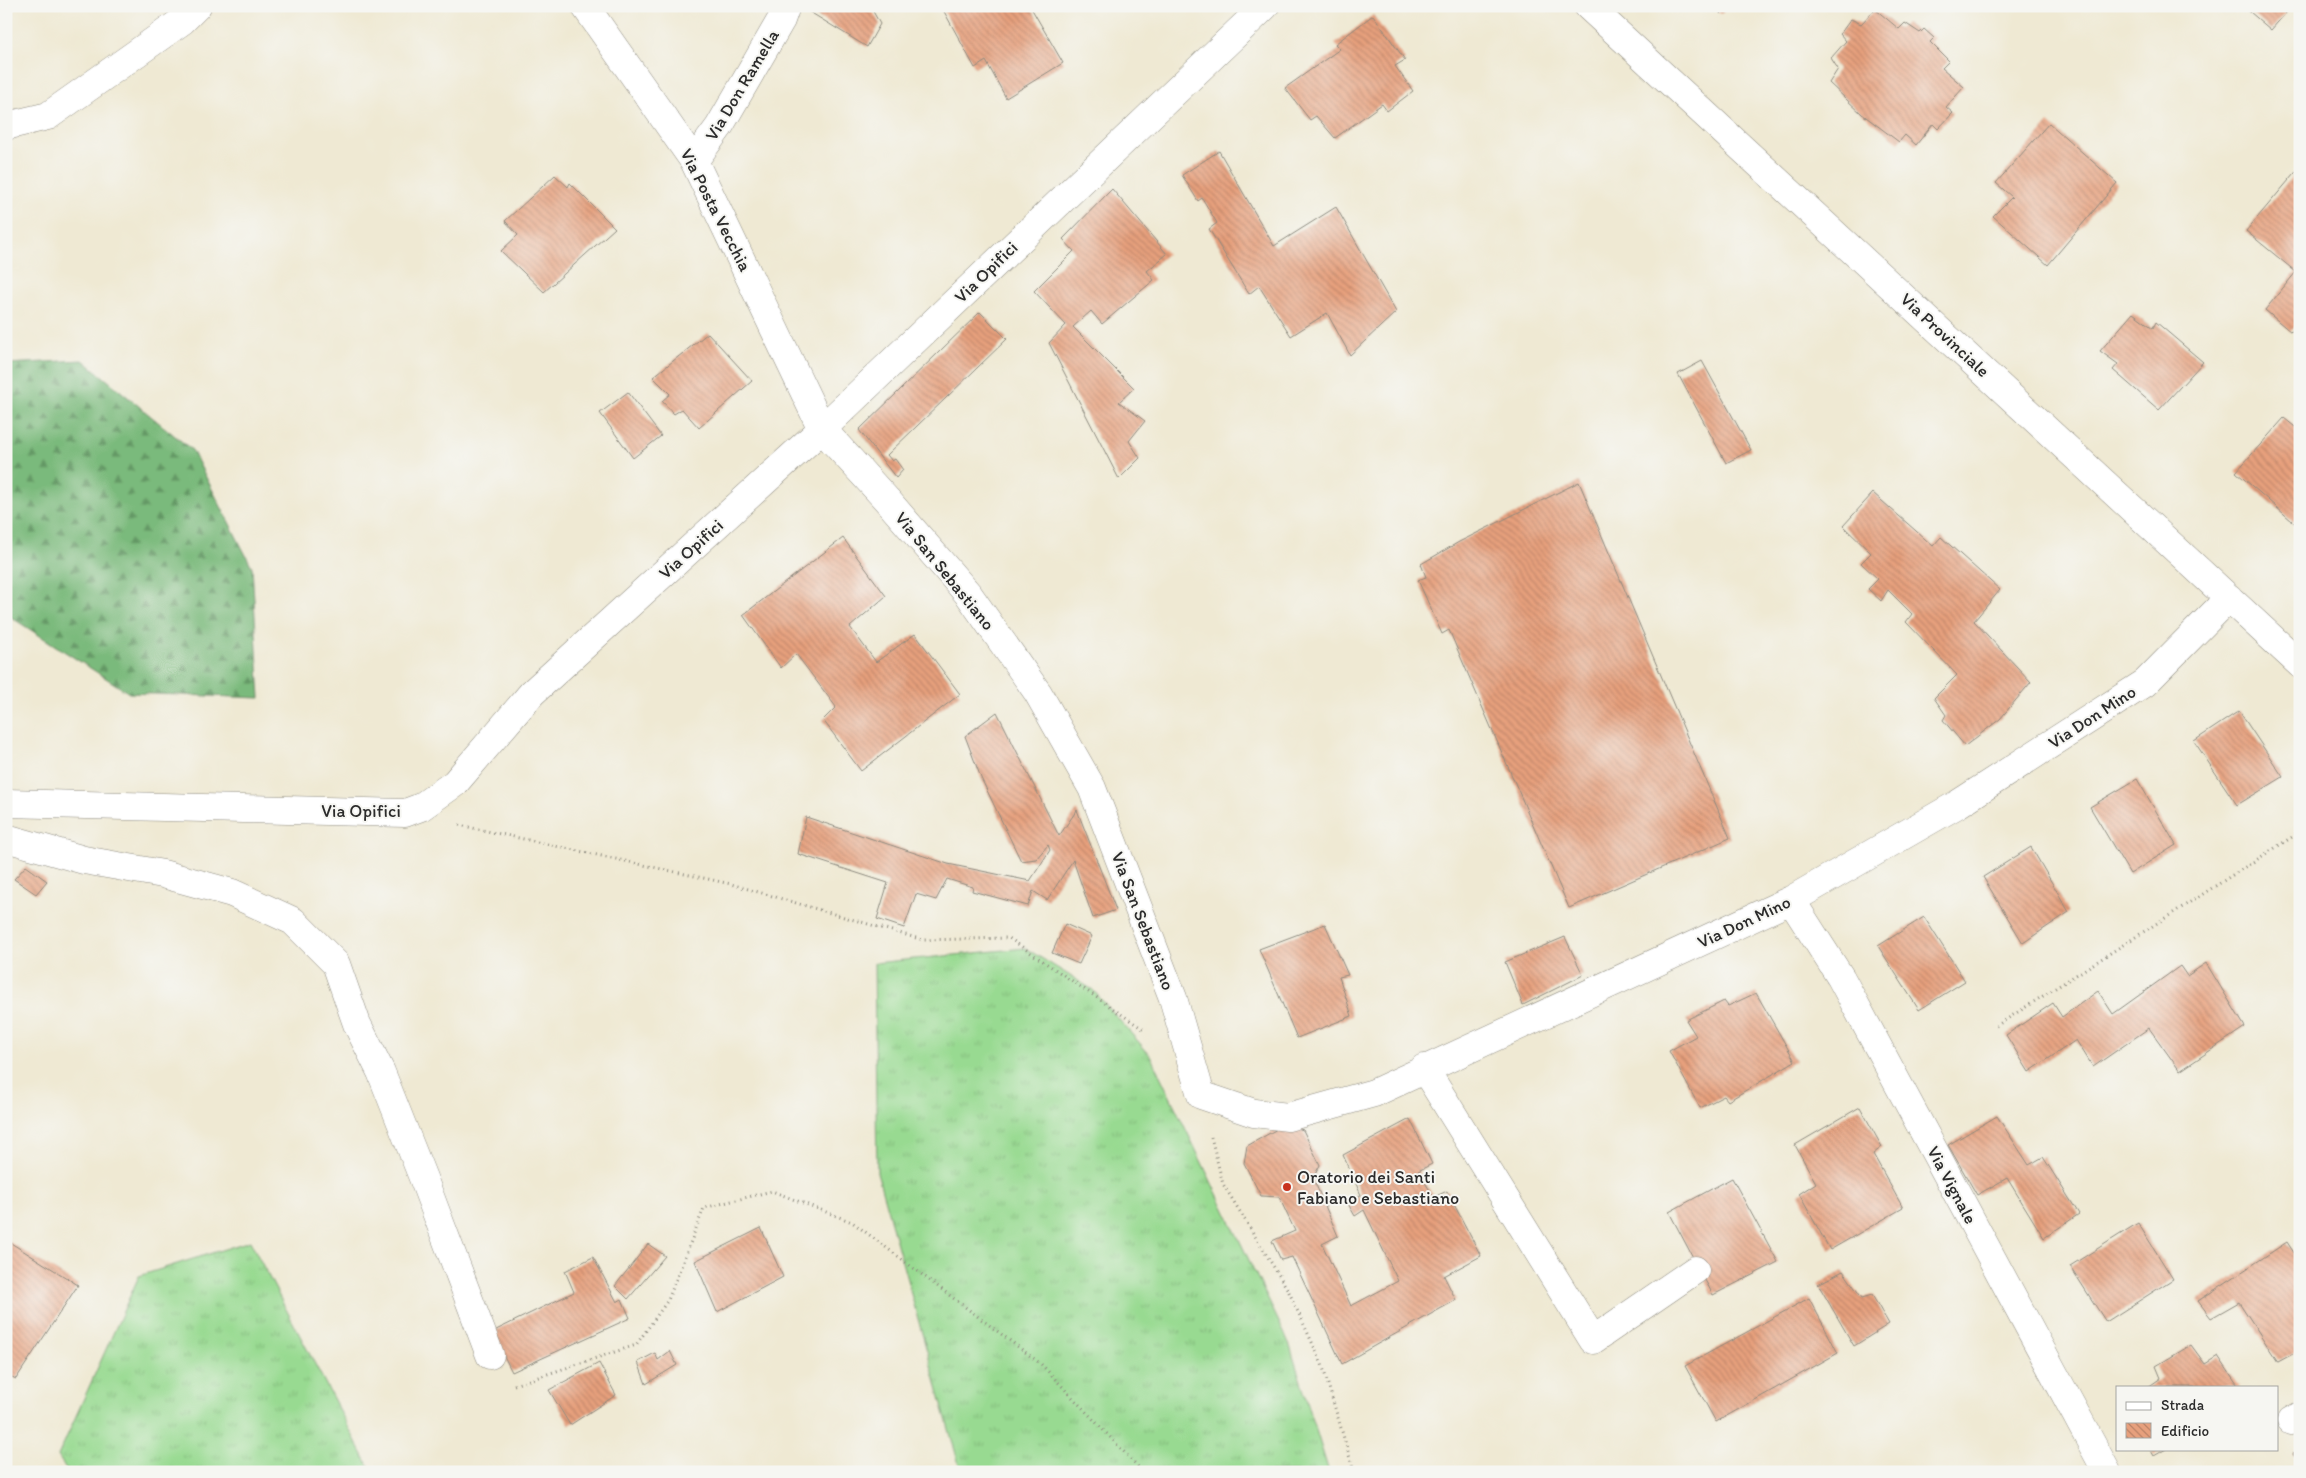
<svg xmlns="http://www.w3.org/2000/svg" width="2306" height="1478" viewBox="0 0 2306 1478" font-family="Itim,sans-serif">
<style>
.grass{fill:url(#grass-tufts);stroke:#62825e}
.forest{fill:url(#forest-firs);stroke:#527253}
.building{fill:url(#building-back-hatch)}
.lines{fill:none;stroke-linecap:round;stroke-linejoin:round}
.minor-casing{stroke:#8d8a7f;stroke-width:29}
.path{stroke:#8d8a7f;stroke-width:3;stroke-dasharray:1 4;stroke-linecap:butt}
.minor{stroke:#fff;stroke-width:28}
.poi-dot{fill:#c8321e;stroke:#f6f6f2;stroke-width:2}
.labels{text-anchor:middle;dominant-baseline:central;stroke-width:4;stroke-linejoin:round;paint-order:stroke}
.street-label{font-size:18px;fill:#2b2b2b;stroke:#f6f6f2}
.poi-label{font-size:18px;fill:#2b2b2b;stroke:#f6f6f2;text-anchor:start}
</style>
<defs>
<pattern id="grass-tufts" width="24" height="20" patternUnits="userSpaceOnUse" patternTransform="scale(1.25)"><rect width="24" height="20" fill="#98da91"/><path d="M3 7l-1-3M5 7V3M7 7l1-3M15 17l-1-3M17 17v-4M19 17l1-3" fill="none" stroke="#83bb7d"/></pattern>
<pattern id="forest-firs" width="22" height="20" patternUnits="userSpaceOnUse" patternTransform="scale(1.25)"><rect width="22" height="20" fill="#7aba7b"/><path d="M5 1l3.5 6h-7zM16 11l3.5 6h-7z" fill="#649765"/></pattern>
<pattern id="building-back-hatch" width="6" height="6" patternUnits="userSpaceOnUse" patternTransform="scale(1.25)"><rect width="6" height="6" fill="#e7a07d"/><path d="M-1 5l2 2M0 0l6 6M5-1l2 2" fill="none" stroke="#bb8367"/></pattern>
</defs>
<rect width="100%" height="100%" fill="#f6f6f2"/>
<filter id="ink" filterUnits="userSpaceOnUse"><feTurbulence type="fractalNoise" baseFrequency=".02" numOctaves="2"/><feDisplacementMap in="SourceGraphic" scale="10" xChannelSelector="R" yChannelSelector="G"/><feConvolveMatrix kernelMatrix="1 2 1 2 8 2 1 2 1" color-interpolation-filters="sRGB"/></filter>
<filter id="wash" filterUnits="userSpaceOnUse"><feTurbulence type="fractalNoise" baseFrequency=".0096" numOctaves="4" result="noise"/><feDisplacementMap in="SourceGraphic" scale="20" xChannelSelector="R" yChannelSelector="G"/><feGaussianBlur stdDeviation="1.12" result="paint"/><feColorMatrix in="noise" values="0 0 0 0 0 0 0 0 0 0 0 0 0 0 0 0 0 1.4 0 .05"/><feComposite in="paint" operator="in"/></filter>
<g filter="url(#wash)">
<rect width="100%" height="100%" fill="#efe9d3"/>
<path class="grass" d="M 1025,948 L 1093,990 L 1150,1055 L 1289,1343 L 1329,1472 L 961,1472 L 877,1173 L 874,963 Z
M 250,1241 L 372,1472 L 68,1472 L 58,1456 L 139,1276 Z"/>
<path class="forest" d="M 83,360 L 192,450 L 252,567 L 260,698 L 129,693 L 6,614 L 6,364 Z"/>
<g id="blocks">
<path class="building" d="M 800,6 L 870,6 L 880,24 L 867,47 Z
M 941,6 L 1030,6 L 1063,63 L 1006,98 L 986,61 L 975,68 Z
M 1714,6 L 1728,6 L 1721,14 Z
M 2243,6 L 2292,6 L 2271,30 Z
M 1875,9 L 1899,29 L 1905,23 L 1920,33 L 1924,29 L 1934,38 L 1930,42 L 1949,61 L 1942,68 L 1964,87 L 1946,107 L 1953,113 L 1938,129 L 1933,124 L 1916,145 L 1905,135 L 1899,142 L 1862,114 L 1829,83 L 1838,69 L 1831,58 L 1846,41 L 1840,34 L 1851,19 L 1861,24 Z
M 1373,15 L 1405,60 L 1395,66 L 1413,91 L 1387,111 L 1382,104 L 1335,138 L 1316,116 L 1310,120 L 1285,88 L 1340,49 L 1335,44 Z
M 2049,123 L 2117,183 L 2048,265 L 1993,216 L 2012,197 L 1996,183 Z
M 1219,151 L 1274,246 L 1336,207 L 1396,312 L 1350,355 L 1327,313 L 1291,336 L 1259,286 L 1249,294 L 1209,229 L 1217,223 L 1202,198 L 1198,201 L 1182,175 Z
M 2300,167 L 2300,322 L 2291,332 L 2265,310 L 2296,272 L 2246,231 Z
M 555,175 L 568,187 L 570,183 L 615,228 L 544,292 L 501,251 L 518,235 L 505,221 Z
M 1112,189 L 1167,254 L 1147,271 L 1154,280 L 1102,324 L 1091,311 L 1073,327 L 1134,388 L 1119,402 L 1145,421 L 1129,441 L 1140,458 L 1119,479 L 1049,343 L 1066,325 L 1034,291 L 1074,251 L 1063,239 Z
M 980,312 L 1007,339 L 887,455 L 892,461 L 895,459 L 903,470 L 896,478 L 859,430 Z
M 2133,313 L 2153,328 L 2156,322 L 2203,362 L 2159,410 L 2113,370 L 2118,364 L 2100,351 Z
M 708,333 L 752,381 L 699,428 L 682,409 L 674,414 L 662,401 L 670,394 L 653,377 Z
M 1702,361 L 1751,450 L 1726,463 L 1678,374 Z
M 628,392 L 661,436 L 633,458 L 600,413 Z
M 2284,418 L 2300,431 L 2300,528 L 2236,472 Z
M 1579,482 L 1730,838 L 1569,908 L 1449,630 L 1442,634 L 1418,580 L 1426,577 L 1421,564 L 1459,542 Z
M 1873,493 L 1933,546 L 1941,537 L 2000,590 L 1974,621 L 2031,682 L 2000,719 L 1965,746 L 1943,720 L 1946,715 L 1934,698 L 1957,675 L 1906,622 L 1912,614 L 1888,590 L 1881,601 L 1868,589 L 1878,579 L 1861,563 L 1871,553 L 1843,526 Z
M 843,538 L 886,596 L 850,627 L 876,662 L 915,634 L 960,694 L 861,771 L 823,720 L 836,707 L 796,654 L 781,668 L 743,615 Z
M 2239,711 L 2283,777 L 2237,805 L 2194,741 Z
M 997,712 L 1059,836 L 1077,810 L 1116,910 L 1093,918 L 1073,860 L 1047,900 L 1033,891 L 1028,906 L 972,891 L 973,887 L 947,879 L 936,900 L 916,894 L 904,928 L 877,919 L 888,883 L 798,854 L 806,817 L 948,864 L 1030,881 L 1050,850 L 1048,845 L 1036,859 L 1021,861 L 981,778 L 965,736 Z
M 2137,779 L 2176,845 L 2130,874 L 2090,807 Z
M 2031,847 L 2069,912 L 2023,943 L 1983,877 Z
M 26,866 L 47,881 L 36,894 L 14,879 Z
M 1924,917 L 1965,981 L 1919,1010 L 1878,946 Z
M 1065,924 L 1092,936 L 1079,964 L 1052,953 Z
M 1325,924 L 1348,975 L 1339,977 L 1352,1016 L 1297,1038 L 1259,949 Z
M 1565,937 L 1583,975 L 1523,1005 L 1505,962 Z
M 2206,963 L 2245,1027 L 2180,1071 L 2149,1028 L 2093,1067 L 2076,1040 L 2029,1072 L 2006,1035 L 2053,1003 L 2062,1017 L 2098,991 L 2113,1014 L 2180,966 L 2187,976 Z
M 1756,993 L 1795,1061 L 1728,1101 L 1724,1096 L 1700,1108 L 1669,1051 L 1696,1036 L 1686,1020 L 1724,1001 L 1728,1006 Z
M 1860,1107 L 1882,1147 L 1873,1154 L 1903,1208 L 1830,1250 L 1799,1194 L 1816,1183 L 1795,1145 Z
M 2300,1110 L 2300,1120 L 2295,1113 Z
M 1997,1116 L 2029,1165 L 2043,1157 L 2079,1214 L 2044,1238 L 2007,1178 L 1977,1195 L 1948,1145 Z
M 1410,1119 L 1432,1164 L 1418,1171 L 1434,1197 L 1447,1191 L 1481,1256 L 1444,1276 L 1456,1300 L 1342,1364 L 1292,1257 L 1281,1260 L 1272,1241 L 1295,1231 L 1279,1197 L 1261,1196 L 1244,1163 L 1247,1146 L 1286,1124 L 1303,1130 L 1320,1165 L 1313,1178 L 1338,1236 L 1322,1244 L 1351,1306 L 1398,1281 L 1364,1210 L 1355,1216 L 1347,1202 L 1361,1195 L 1343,1155 Z
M 1732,1178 L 1778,1262 L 1713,1295 L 1669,1212 Z
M 2138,1223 L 2173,1279 L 2106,1322 L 2070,1266 Z
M 761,1228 L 783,1277 L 717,1312 L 695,1261 Z
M 6,1240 L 78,1285 L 16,1379 L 6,1374 Z
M 2287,1242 L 2300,1262 L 2300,1350 L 2278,1362 L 2239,1302 L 2211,1318 L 2198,1301 Z
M 648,1244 L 665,1256 L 628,1299 L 615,1286 Z
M 593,1257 L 617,1302 L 622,1299 L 630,1318 L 512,1372 L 492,1332 L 574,1292 L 565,1271 Z
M 1843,1271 L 1862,1298 L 1872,1295 L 1889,1324 L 1854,1346 L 1818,1284 Z
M 1809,1298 L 1838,1353 L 1716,1422 L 1685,1366 Z
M 2191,1345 L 2205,1364 L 2218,1356 L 2239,1387 L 2148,1387 L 2161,1378 L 2156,1366 Z
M 670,1351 L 677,1365 L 646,1384 L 638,1362 L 655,1353 L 658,1360 Z
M 599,1363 L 616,1395 L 570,1425 L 549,1390 Z
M 2150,1449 L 2166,1449 L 2154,1456 Z
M 2300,1450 L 2300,1462 L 2294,1453 Z"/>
</g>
</g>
<g filter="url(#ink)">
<use href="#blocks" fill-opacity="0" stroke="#8d8a7f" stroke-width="1"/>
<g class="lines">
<defs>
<path id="minor" d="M 585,6 L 694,161 L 822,429 L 887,500 L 969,595 L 1038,693 L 1092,788 L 1173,998 L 1201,1095 L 1254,1113 L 1288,1117 L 1374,1093 L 1791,900 L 1958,804 L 2145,683 L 2229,598
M 1588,6 L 2300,664
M 6,126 L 48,116 L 182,21 L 197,6
M 694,161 L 719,127 L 781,20 L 786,6
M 6,803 L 405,813 L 421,807 L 455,783 L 532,693 L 822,429 L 1265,6
M 6,838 L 84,860 L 163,874 L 232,893 L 293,921 L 336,964 L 357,1024 L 381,1072 L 425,1183 L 490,1355
M 1791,900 L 1841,978 L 2107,1472
M 1424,1068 L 1593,1340 L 1695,1270
M 2291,1421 L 2300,1416"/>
</defs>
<use href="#minor" class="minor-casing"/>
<path class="path" d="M 459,825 L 731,884 L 923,940 L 1009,938 L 1143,1029
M 1996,1026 L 2300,832
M 1211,1137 L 1223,1184 L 1288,1290 L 1322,1364 L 1354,1472
M 514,1385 L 636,1345 L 668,1300 L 704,1208 L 772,1191 L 852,1222 L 1041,1364 L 1143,1472"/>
<use href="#minor" class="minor"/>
</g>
</g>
<circle class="poi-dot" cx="1287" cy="1187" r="5"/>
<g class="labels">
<g class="street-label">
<text transform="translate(742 85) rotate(-59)">Via Don Ramella</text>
<text transform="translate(716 210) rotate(63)">Via Posta Vecchia</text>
<text transform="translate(986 272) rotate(-44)">Via Opifici</text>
<text transform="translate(1945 335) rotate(43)">Via Provinciale</text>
<text transform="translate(691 549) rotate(-42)">Via Opifici</text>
<text transform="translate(945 571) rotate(51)">Via San Sebastiano</text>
<text transform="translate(2092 717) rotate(-33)">Via Don Mino</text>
<text x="361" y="811">Via Opifici</text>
<text transform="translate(1143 921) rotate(69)">Via San Sebastiano</text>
<text transform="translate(1744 922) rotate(-25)">Via Don Mino</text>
<text transform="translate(1952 1185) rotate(62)">Via Vignale</text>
</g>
<g class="poi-label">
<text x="1297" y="1177">Oratorio dei Santi<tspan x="1297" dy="21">Fabiano e Sebastiano</tspan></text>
</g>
</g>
<rect width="2306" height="1478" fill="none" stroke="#f6f6f2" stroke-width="25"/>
<rect x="2116" y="1386" width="162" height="65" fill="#f6f6f2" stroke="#a5a5a2"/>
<rect x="2126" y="1402" width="25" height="8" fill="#ffffff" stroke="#a5a5a2"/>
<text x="2161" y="1410" font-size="15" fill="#2b2b2b">Strada</text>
<rect x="2126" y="1423" width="25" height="15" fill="url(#building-back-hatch)" stroke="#a5a5a2"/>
<text x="2161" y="1436" font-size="15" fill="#2b2b2b">Edificio</text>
</svg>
